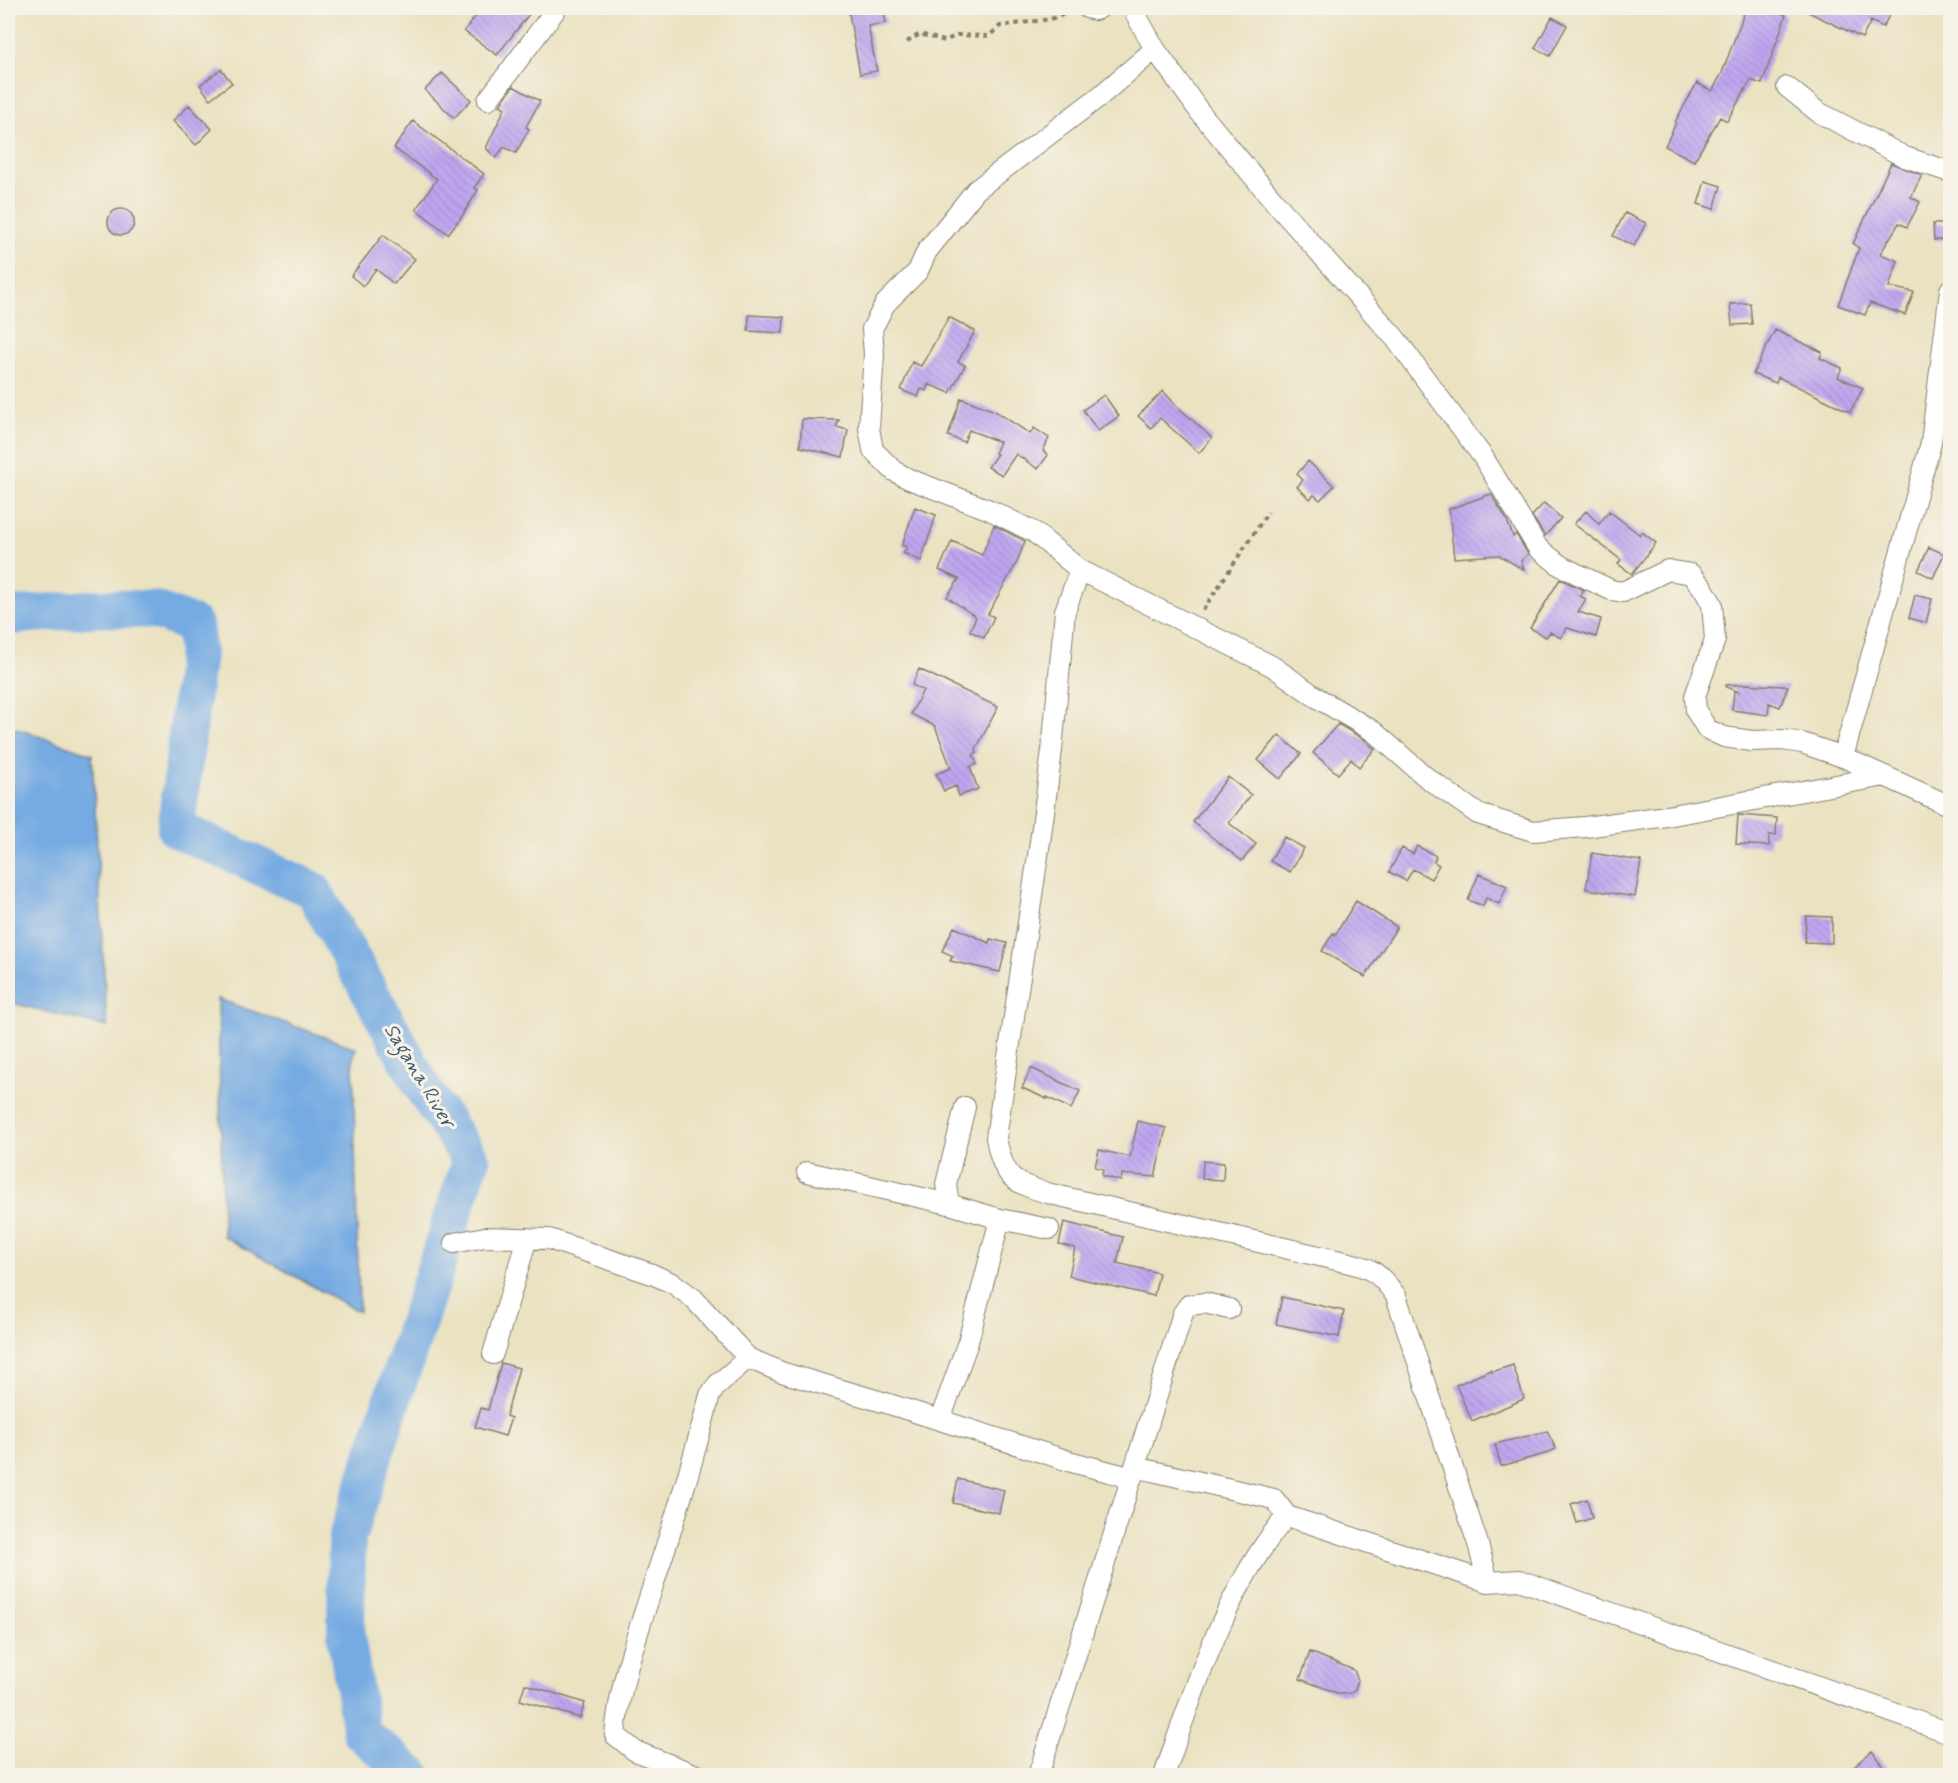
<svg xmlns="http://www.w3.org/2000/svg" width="1958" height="1783" viewBox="0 0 1958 1783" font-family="Mynerve,sans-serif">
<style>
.water{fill:#75aae2;stroke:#48637f;stroke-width:1.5}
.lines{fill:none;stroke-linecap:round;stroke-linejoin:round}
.river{stroke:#75aae2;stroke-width:38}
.building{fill:url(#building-back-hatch)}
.minor-casing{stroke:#837f6e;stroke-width:22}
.path{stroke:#837f6e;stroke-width:4;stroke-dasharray:4.5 4.5;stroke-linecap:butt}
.minor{stroke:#fff;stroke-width:20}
.labels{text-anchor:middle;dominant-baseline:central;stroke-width:6;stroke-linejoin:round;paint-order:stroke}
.water-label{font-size:20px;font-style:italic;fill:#40556b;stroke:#f7f3e8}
</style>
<defs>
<pattern id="building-back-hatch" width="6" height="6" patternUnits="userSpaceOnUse" patternTransform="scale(1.5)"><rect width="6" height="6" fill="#bea6f0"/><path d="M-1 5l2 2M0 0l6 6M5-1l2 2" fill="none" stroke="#a38ecd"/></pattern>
</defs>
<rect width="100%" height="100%" fill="#f7f3e8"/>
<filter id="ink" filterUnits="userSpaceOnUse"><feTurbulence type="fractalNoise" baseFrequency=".0167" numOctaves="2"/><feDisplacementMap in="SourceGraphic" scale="12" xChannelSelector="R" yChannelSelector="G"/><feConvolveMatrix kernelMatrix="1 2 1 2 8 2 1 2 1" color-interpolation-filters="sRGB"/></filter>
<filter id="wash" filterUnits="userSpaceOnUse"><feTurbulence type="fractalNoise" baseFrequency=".008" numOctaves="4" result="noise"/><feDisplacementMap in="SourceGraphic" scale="24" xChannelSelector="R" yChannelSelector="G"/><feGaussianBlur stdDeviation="1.35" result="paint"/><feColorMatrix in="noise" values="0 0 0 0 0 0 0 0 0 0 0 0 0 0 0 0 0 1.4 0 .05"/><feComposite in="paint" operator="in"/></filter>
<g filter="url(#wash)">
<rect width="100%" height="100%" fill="#eae2c1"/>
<path class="water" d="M 8,726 L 92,754 L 107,1027 L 8,1002 Z
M 218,999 L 356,1048 L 353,1058 L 359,1312 L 223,1236 Z"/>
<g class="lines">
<path class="river" d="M 8,616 L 101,608 L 155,610 L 194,625 L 197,652 L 176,829 L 313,890 L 426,1093 L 471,1160 L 347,1538 L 346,1635 L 361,1733 L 413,1776"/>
</g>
<g id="blocks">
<path class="building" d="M 482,8 L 534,8 L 497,55 L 464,31 Z
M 848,8 L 883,8 L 886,23 L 868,26 L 877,71 L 860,74 Z
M 1746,8 L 1765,8 L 1786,15 L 1762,84 L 1751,80 L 1727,121 L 1720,117 L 1694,161 L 1665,146 L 1676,123 L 1675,122 L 1697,83 L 1712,91 L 1722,73 Z
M 1800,8 L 1893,8 L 1883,27 L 1871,21 L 1862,38 Z
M 1552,17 L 1567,25 L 1550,56 L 1535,48 Z
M 221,69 L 232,83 L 210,99 L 200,85 Z
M 442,73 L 471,100 L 454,118 L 425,90 Z
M 513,86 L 540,101 L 526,127 L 529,129 L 516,153 L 504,147 L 496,158 L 486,148 L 505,108 L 500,105 Z
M 189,105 L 212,129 L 196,145 L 173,121 Z
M 413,121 L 484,174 L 474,188 L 478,190 L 462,216 L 448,234 L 416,209 L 437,179 L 394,148 Z
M 1891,163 L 1922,175 L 1911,197 L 1920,202 L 1907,227 L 1899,223 L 1880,254 L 1898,261 L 1889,287 L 1914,292 L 1905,315 L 1870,303 L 1865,315 L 1838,305 L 1859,248 L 1853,244 Z
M 1705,181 L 1721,186 L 1714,209 L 1698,204 Z
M108 222a13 13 0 1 1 26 0a13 13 0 1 1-26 0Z
M 1625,213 L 1646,223 L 1634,246 L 1613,236 Z
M 1933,224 L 1950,224 L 1950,240 L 1934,240 Z
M 383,235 L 415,259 L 394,284 L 376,269 L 363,286 L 351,276 Z
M 1750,303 L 1752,324 L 1732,325 L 1730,304 Z
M 749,315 L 784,317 L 783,333 L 748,331 Z
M 949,317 L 975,331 L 958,362 L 965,365 L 950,393 L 928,384 L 926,391 L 921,389 L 918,397 L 901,390 L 912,362 L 921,366 Z
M 1775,330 L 1822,352 L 1820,358 L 1842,368 L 1838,377 L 1863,388 L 1850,412 L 1778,377 L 1776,383 L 1753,374 Z
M 1163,391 L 1176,405 L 1212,438 L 1199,453 L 1160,418 L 1151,428 L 1138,416 Z
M 1104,395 L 1119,416 L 1098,431 L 1083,410 Z
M 961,398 L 995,411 L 1030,434 L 1034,428 L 1049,438 L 1043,451 L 1048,455 L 1038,469 L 1016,454 L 1002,475 L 988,467 L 997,454 L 995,453 L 1000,442 L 969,430 L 964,442 L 948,436 Z
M 802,419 L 839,420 L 836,427 L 848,430 L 843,457 L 800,447 Z
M 1308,461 L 1334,486 L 1320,500 L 1314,495 L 1310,499 L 1297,487 L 1303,480 L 1297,474 Z
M 1491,494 L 1507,520 L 1513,537 L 1516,534 L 1528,554 L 1521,561 L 1524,570 L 1499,555 L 1454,558 L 1449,509 Z
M 1544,503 L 1561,518 L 1545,536 L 1532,516 Z
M 915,507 L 936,515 L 921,561 L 903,553 L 907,547 L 902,545 Z
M 1586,511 L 1599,524 L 1609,511 L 1640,535 L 1642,532 L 1656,543 L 1632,574 L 1618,564 L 1621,560 L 1574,524 Z
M 994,525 L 1025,541 L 1017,562 L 988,614 L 994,617 L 984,638 L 970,631 L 976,617 L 947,597 L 959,579 L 939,570 L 952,541 L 982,555 Z
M 1929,547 L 1944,554 L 1933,578 L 1918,571 Z
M 1560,579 L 1584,590 L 1580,596 L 1586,599 L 1578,612 L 1601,619 L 1596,637 L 1567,628 L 1561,638 L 1550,632 L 1546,637 L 1530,628 Z
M 1915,595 L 1932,599 L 1926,623 L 1909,618 Z
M 919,669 L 998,707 L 976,749 L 977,753 L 973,755 L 977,764 L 970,767 L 978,789 L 959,796 L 956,786 L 944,791 L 936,774 L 951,768 L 935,726 L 911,714 L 923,690 L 912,685 Z
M 1749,684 L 1759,685 L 1788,686 L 1780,707 L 1769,703 L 1768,715 L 1732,710 L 1734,691 L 1739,692 L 1726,687 L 1726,685 Z
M 1338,724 L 1365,740 L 1375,749 L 1359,767 L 1351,759 L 1338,774 L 1313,753 Z
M 1279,735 L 1301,754 L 1280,779 L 1258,760 Z
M 1228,777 L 1251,795 L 1229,823 L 1256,844 L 1242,861 L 1193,822 Z
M 1738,815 L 1777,818 L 1776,835 L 1769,835 L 1769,846 L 1736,844 Z
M 1284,837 L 1304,848 L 1290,872 L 1270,861 Z
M 1417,846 L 1436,856 L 1434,862 L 1439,865 L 1431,879 L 1413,869 L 1406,881 L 1389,872 L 1402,848 L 1413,854 Z
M 1592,853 L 1641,861 L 1635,897 L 1586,889 Z
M 1479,874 L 1507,886 L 1499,904 L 1486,898 L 1483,906 L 1468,900 Z
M 1356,901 L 1397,927 L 1365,977 L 1322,951 L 1333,933 L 1335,935 Z
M 1806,916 L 1832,917 L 1832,943 L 1805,942 Z
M 954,927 L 989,943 L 990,939 L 1007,943 L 1000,972 L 950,961 L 953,956 L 942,951 Z
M 1031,1068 L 1080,1091 L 1071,1109 L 1047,1097 L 1047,1099 L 1022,1088 Z
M 1138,1121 L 1166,1128 L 1155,1177 L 1122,1174 L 1121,1181 L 1102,1176 L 1103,1169 L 1095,1167 L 1099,1150 L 1130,1157 Z
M 1203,1161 L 1224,1163 L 1223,1180 L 1202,1179 Z
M 1064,1222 L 1123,1237 L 1117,1263 L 1159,1273 L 1154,1296 L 1069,1276 L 1075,1248 L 1059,1244 Z
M 1282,1297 L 1344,1311 L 1339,1337 L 1276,1324 Z
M 501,1363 L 519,1368 L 506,1416 L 511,1418 L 505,1436 L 475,1427 L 481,1408 L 488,1410 Z
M 1513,1365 L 1524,1399 L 1472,1421 L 1456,1385 L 1491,1370 L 1492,1372 Z
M 1547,1431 L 1556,1449 L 1545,1454 L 1501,1466 L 1495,1444 Z
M 958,1479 L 1004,1490 L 999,1513 L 953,1503 Z
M 1587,1499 L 1592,1518 L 1577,1523 L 1571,1504 Z
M 1310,1652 L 1354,1670 L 1358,1680 L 1355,1690 L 1351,1693 L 1340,1694 L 1300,1679 Z
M 525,1684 L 585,1703 L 580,1718 L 520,1700 Z
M 1872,1751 L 1892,1776 L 1842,1776 Z"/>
</g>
</g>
<g filter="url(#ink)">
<use href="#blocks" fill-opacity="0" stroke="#837f6e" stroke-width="1.5"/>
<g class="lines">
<defs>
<path id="minor" d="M 1087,8 L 1095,10 L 1100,8
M 1134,8 L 1136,15 L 1155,49 L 1199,111 L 1279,207 L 1395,338 L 1483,457 L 1538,548 L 1561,566 L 1611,590 L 1623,592 L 1668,570 L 1691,574 L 1703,588 L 1712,604 L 1715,640 L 1695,696 L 1696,711 L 1707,729 L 1724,737 L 1752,741 L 1783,740 L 1802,743 L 1843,757 L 1950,806
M 1155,49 L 1100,96 L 976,190 L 927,251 L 918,271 L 885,304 L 872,329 L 874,354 L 869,428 L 873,450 L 894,471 L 909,479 L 990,510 L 1034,532 L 1080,570 L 1272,666 L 1316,697 L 1373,731 L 1427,778 L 1478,814 L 1533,831 L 1585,827 L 1667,816 L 1885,776
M 1787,87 L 1818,112 L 1905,157 L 1950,172
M 488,100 L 557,8
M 1080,570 L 1065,611 L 1052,750 L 1041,835 L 996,1138 C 1004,1179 1013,1183 1051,1194 L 1332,1259 C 1366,1267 1375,1266 1396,1296 L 1478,1544 L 1488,1582
M 1843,757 L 1931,443 L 1950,290
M 807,1172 L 949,1204 L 1000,1219 L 1049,1229
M 949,1204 L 946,1184 L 965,1107
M 454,1243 L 485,1237 L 549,1239 L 652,1274 L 674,1284 L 693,1298 L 748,1358 L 781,1372 L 886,1403 L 1072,1462 L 1132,1478
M 493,1354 L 527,1238
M 940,1420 L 968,1342 L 1000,1219
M 1135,1467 L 1274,1499 L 1287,1516 L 1488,1582 L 1519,1580 L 1950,1733
M 699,1776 L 635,1751 L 615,1735 C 620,1677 642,1622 659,1567 C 678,1511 695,1453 710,1395 L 717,1385 L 748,1358
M 1038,1776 L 1183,1313 L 1189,1305 L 1205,1303 L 1229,1309
M 1164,1776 C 1193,1692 1228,1582 1287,1516"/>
</defs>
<use href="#minor" class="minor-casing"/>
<path class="path" d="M 907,42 L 920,34 L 945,41 L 957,35 L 989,36 L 1000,26 L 1051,19 L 1069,11
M 1203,610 L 1268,512"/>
<use href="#minor" class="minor"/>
</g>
</g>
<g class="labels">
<g class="water-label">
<text transform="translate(419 1076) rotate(59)">Sagana River</text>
</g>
</g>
<rect width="1958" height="1783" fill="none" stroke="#f7f3e8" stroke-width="30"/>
</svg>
